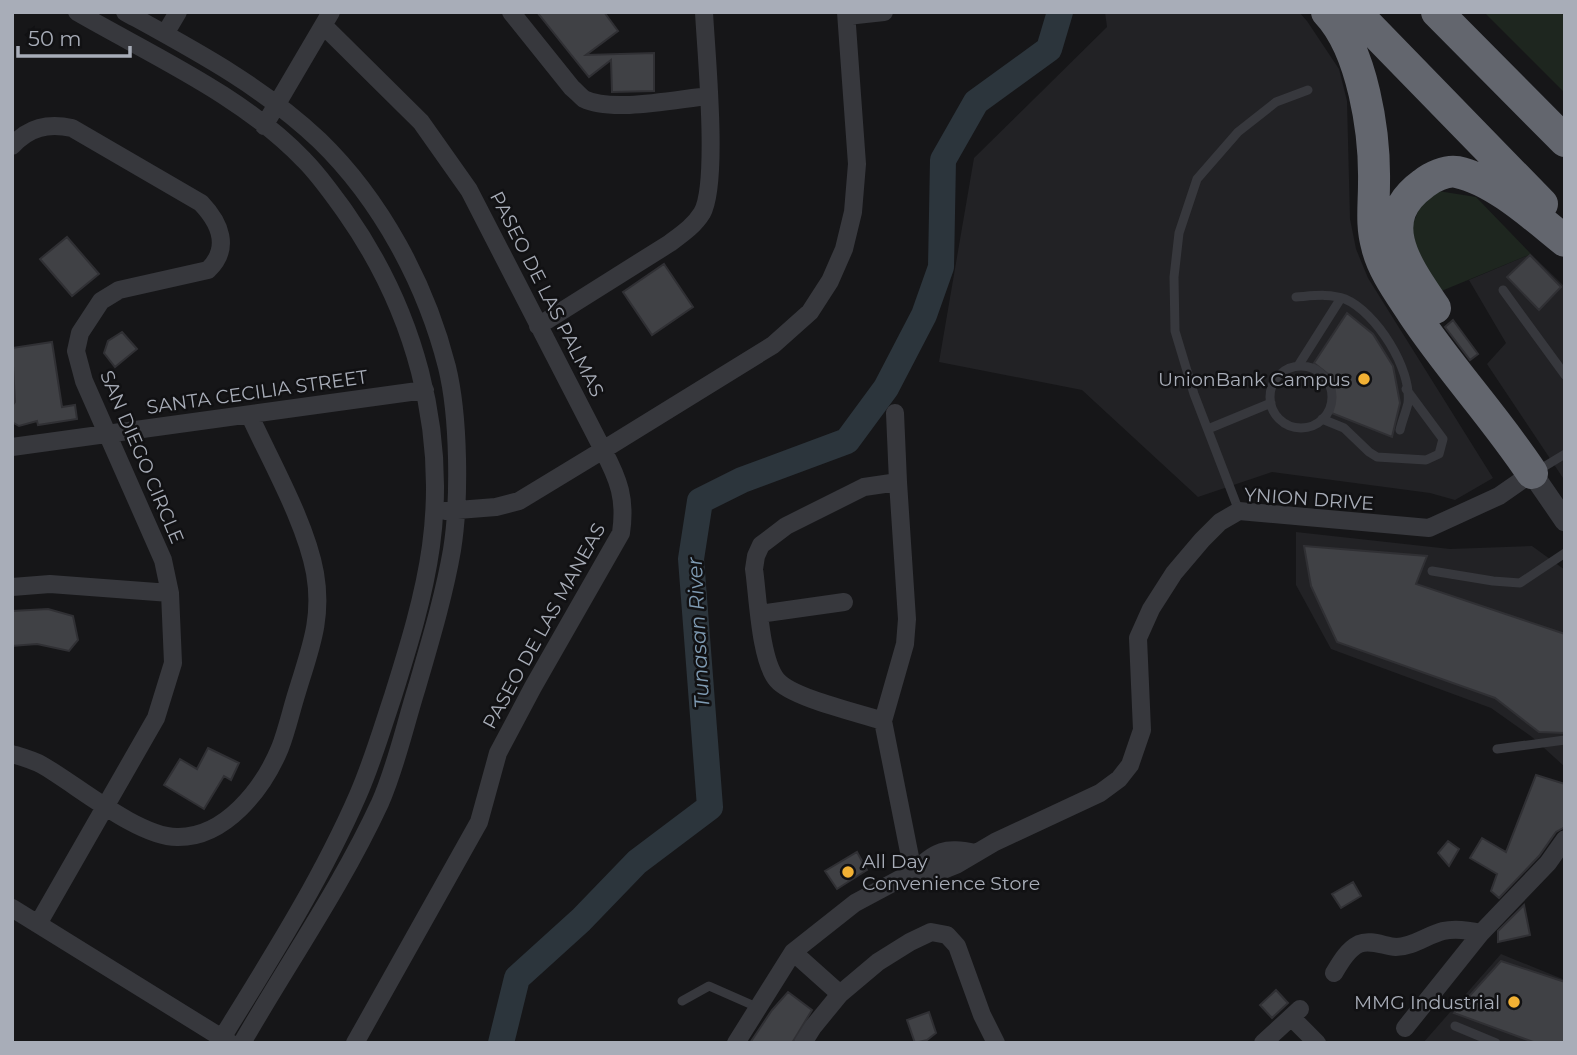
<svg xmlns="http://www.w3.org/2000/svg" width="1577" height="1055" viewBox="0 0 1577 1055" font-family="Montserrat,sans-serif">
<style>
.built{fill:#222225}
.green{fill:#1e261f}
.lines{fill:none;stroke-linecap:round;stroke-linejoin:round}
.river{stroke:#2c353c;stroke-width:26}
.building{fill:#404145;stroke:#303034;stroke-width:2}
.service{stroke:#37383d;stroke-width:9}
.minor{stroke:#37383d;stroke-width:18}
.tertiary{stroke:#37383d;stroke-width:21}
.motorway{stroke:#63666e;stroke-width:32}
.poi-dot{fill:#f2b134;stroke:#111113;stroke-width:2.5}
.labels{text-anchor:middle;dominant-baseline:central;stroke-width:5;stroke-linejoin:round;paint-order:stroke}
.street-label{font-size:19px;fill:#a8adb8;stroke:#111113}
.poi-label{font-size:19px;fill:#a8adb8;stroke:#111113;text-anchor:end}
.water-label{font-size:21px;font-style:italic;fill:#7f9bb3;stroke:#111113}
</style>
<rect width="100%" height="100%" fill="#161618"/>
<path class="built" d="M 1105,12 L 1299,12 L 1307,21 L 1339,69 L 1347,101 L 1350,219 L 1356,249 L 1368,278 L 1493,478 L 1455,500 L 1430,493 L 1272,472 L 1198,497 L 1082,390 L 939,362 L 974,158 L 1107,27 Z
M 1531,254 L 1565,287 L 1565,481 L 1487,364 L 1506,343 L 1469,280 Z
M 1296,532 L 1450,549 L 1532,546 L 1565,570 L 1565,767 L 1532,737 L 1491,708 L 1331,649 L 1296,585 Z
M 1501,954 L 1565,980 L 1565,1043 L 1423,1043 Z"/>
<path class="green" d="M 1484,12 L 1561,12 L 1565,18 L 1565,93 Z
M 1438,191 L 1476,197 L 1531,254 L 1439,292 L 1413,251 L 1412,226 L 1422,202 Z"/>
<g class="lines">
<path class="river" d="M 501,1043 L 517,978 L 581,920 L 637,862 L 710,807 L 691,559 L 700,501 L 742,480 L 847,441 L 886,388 L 924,315 L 941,267 L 943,160 L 976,102 L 1049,49 L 1060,12"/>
</g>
<path class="building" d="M 537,12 L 604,12 L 618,31 L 586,55 L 654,53 L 654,91 L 612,92 L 611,60 L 589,77 Z
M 67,237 L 99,274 L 72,296 L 40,259 Z
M 1530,255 L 1561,287 L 1539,310 L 1507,277 Z
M 664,264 L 693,307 L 652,335 L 623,292 Z
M 1347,313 L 1373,334 L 1393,366 L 1400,403 L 1392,437 L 1329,412 L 1334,403 L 1334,383 L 1329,375 L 1314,363 Z
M 1453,320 L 1478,354 L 1470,360 L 1445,327 Z
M 122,332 L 137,349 L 115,367 L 104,353 L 108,341 Z
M 52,342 L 62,407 L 75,405 L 77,419 L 38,425 L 37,421 L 19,426 L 12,422 L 12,406 L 15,402 L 12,348 Z
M 1304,546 L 1427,556 L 1416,584 L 1565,634 L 1565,733 L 1539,732 L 1495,698 L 1337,642 L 1311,586 Z
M 48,609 L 73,616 L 78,640 L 69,651 L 37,644 L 12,646 L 12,611 Z
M 208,748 L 239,763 L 231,780 L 224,776 L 204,809 L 164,785 L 180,759 L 197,769 Z
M 1536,775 L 1565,784 L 1565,827 L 1556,832 L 1539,856 L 1499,898 L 1491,891 L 1497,874 L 1470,858 L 1482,838 L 1506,852 Z
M 1448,841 L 1459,849 L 1449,866 L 1438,853 Z
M 857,852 L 867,870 L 837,889 L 825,871 Z
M 1353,882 L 1361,896 L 1341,908 L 1332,894 Z
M 1524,905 L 1530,935 L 1498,942 L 1498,931 Z
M 1501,961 L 1565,982 L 1565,1043 L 1536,1043 L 1454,1013 Z
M 1276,990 L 1288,1003 L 1272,1018 L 1260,1005 Z
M 788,992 L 812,1010 L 792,1043 L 750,1043 L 772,1010 Z
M 929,1012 L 936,1033 L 927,1040 L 915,1043 L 907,1020 Z"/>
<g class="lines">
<path class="service" d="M 1503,290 L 1565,375
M 1296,297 C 1311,296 1330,293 1345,299 C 1376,312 1412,369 1408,403 C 1406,412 1402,421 1400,430
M 1298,366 L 1341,298
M1270 397a31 31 0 1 1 62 0a31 31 0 1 1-62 0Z
M 1322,419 L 1344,428 L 1369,452 L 1377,457 L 1426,460 L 1439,454 L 1443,439 L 1406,389
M 1208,429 L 1271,403
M 1537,471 L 1565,454
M 1239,511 L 1194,394 L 1175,331 L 1174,277 L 1179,233 L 1197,179 L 1238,132 L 1276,102 L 1308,90
M 1432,571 L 1493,581 L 1520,583 L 1565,553
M 1497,749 L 1565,740
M 682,1001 L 709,986 L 759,1008
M 1455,1026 L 1496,1043"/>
<path class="minor" d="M 77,12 C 153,56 243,96 304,160 C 320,176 333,195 346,213 C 414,310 447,428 431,546 C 424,597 408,648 393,696 C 382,729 372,763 358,795 C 321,880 270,960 222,1038 L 222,1043
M 125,12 C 194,50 262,86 319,140 C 381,200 426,284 447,367 C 459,416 460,500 452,550 C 444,596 430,642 417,687 C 405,725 396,767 380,803 C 341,887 288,963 242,1043
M 511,12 L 572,88 C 576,91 580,96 584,99 C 612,113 677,99 709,96
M 847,16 L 884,12
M 324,26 L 421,122 L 469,190 L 603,450 L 519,501 L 496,507 L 445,511
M 165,34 L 178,12
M 264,126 L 331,12
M 12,146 C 29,127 48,123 72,128 L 201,203 C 220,223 231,248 208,270 L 119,290 L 101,301 L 80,333 L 76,351 L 84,381 L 163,560 L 170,593 L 173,663 L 156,718 L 38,924
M 538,326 L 670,243 C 682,234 694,226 702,213 C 719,183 706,52 704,12
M 895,413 L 898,482
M 12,447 L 425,390
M 12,587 L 50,584 L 170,593
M 760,614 L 844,602
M 883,721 C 859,713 792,698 777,680 C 760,660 758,597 754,569 L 756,556 L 761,545 L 786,526 L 864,487 L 898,482 L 907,619 L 905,644 L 883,721 L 913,872
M 12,754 C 22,757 33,760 42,765 C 77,785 138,837 177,837 C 225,838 263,789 280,748 C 287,730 291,711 297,692 C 310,649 323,619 315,573 C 306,523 271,462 250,416
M 913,872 C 938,850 943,847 976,853
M 12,908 L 230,1043
M 1481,933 L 1548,863 L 1565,839
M 793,952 L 840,994
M 1334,973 C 1340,963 1347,950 1359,944 C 1370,939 1384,946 1396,947 C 1413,947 1427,935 1443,931 C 1456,928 1468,930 1481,933 L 1405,1028
M 1291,1017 L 1317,1043
M 355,1043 L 479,822 L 498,753 L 533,687 L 621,533 C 626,499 619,480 603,450 L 773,345 L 810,312 L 830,281 L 844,249 L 853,212 L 857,164 L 846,12
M 736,1043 L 793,952 L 855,903 L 913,872 L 936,873 L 956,865 L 995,842 L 1100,793 L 1119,779 L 1130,765 L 1142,730 L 1138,638 L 1151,609 L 1174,573 L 1202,540 L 1220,522 L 1239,511 L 1429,528 L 1499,496 L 1532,473
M 803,1043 L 813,1027 L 840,994 L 878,962 L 910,942 L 931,932 L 947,935 L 957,946 L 982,1015 L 996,1043
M 1263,1043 L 1300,1009"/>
<path class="tertiary" d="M 1532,473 L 1565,521"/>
<path class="motorway" d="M 1327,12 C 1363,50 1375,133 1374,183 C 1374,205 1371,225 1377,246 C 1382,269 1399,292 1412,312 C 1449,368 1495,417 1532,473
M 1355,12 L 1542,204
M 1437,12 L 1565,141
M 1435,308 C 1408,268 1372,221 1423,184 C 1431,177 1447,170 1457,172 C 1495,180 1535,217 1565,241"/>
</g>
<g class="poi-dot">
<circle cx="1364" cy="379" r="7"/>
<circle cx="848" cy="872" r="7"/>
<circle cx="1514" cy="1002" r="7"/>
</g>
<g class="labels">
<g class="street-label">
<text transform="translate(547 294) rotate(63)">PASEO DE LAS PALMAS</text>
<text transform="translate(257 392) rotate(-8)">SANTA CECILIA STREET</text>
<text transform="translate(142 457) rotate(67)">SAN DIEGO CIRCLE</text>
<text transform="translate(1309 499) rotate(4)">YNION DRIVE</text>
<text transform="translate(544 626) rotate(-61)">PASEO DE LAS MANEAS</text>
</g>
<g class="poi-label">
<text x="1350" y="379">UnionBank Campus</text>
<text x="862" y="861" text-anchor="start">All Day<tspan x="862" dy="22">Convenience Store</tspan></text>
<text x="1500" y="1002">MMG Industrial</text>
</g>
<g class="water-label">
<text transform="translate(698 633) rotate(-93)">Tunasan River</text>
</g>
</g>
<rect width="1577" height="1055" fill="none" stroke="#a8adb8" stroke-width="28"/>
<path d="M18 46v10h112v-10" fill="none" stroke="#a8adb8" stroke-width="3.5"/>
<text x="28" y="46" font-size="21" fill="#a8adb8" stroke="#111113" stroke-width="5" paint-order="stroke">50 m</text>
</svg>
